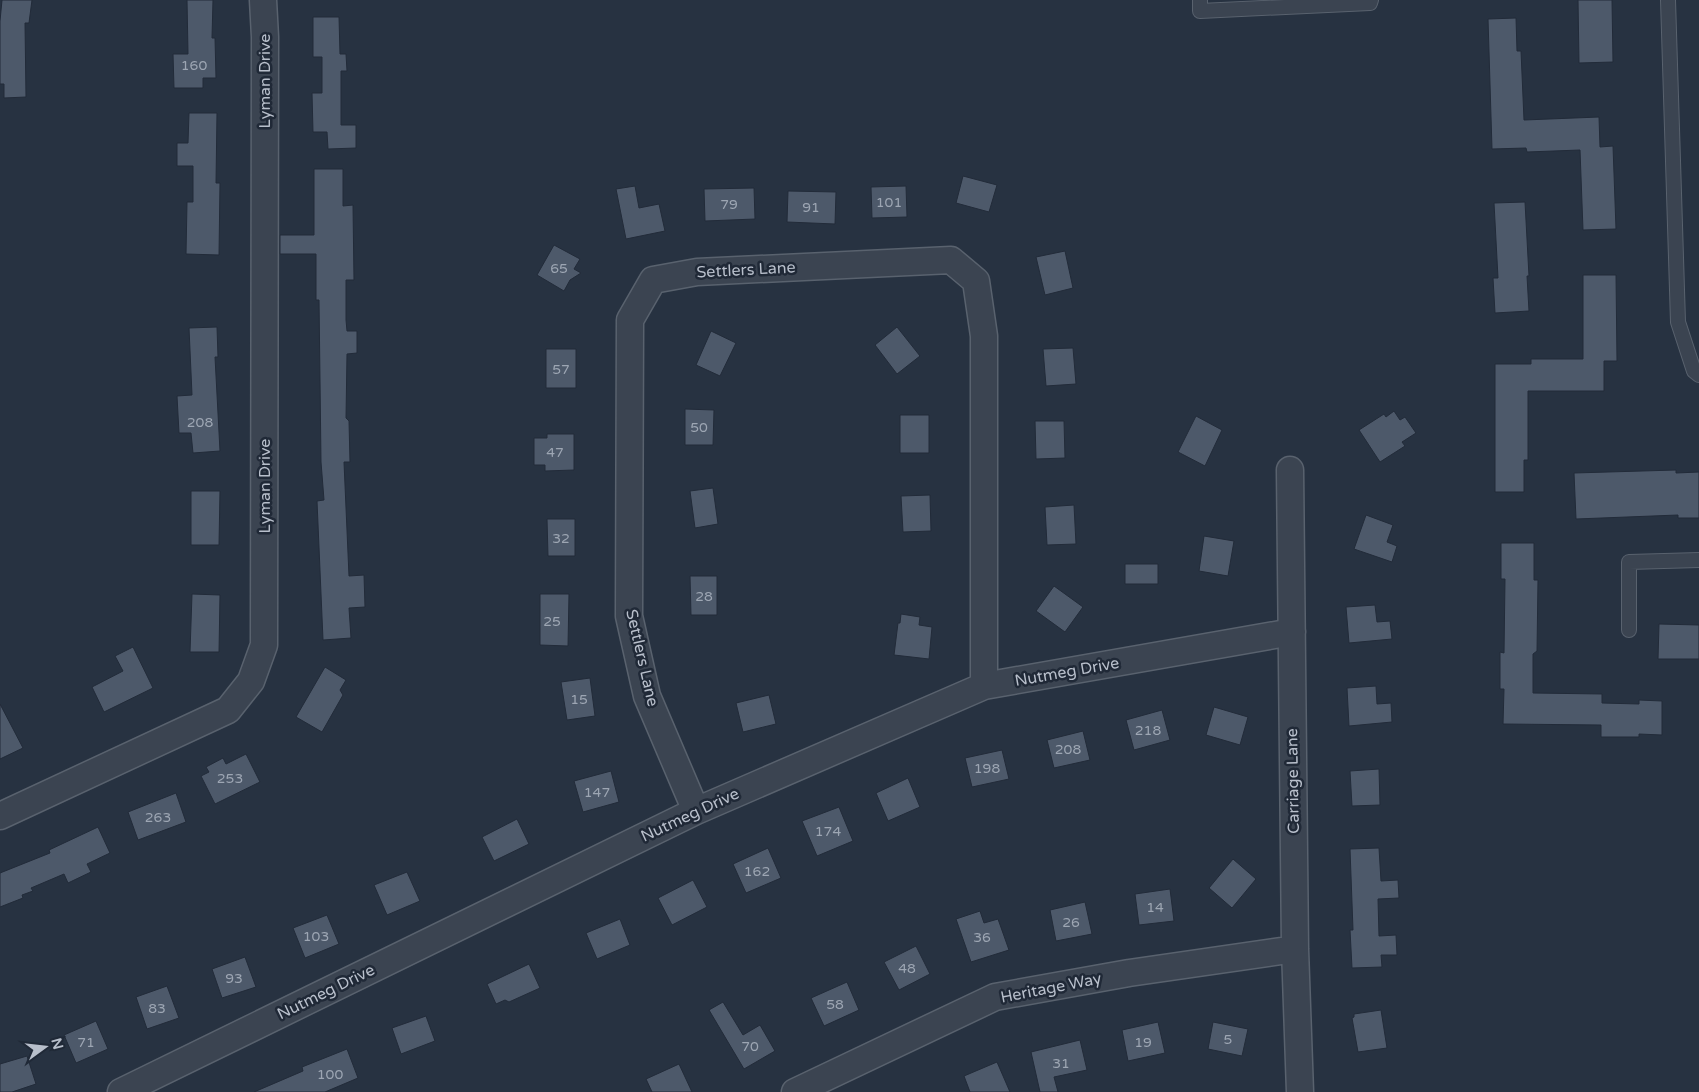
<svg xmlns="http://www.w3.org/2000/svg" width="1699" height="1092" viewBox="0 0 1699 1092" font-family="'Varela Round',sans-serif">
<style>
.building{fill:#4d596a;stroke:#222b39}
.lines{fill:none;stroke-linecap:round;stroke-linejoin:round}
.service-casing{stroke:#59626e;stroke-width:16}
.minor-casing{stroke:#59626e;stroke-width:29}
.service{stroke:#3b4451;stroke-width:14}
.minor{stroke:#3b4451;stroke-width:26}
.labels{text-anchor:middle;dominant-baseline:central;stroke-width:5;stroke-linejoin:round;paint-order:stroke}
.number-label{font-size:14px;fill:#9da6b3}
.street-label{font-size:16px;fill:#b8bfcb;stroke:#202937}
</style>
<rect width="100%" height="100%" fill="#273241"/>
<path class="building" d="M 2,0 L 32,0 L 29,23 L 25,23 L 26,97 L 4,98 L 4,84 L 0,84 L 0,21 Z
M 187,0 L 213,0 L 212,38 L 215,38 L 216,78 L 203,78 L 203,88 L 174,88 L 173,54 L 188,54 Z
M 1578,0 L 1612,0 L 1613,62 L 1579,63 Z
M 313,17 L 339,17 L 340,54 L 346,54 L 347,71 L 341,71 L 341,125 L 356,125 L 356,148 L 328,149 L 327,132 L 313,132 L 312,93 L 322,93 L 322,57 L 313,57 Z
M 1516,18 L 1517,51 L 1521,51 L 1524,120 L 1599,117 L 1600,147 L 1613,146 L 1616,229 L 1583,230 L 1580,150 L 1527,152 L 1526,148 L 1492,149 L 1488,19 Z
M 189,113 L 217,113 L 216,183 L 220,183 L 219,255 L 186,254 L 187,202 L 193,202 L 193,166 L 177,166 L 177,143 L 188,143 Z
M 314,169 L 343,169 L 343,206 L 353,205 L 354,280 L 346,280 L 346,320 L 347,331 L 357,331 L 357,353 L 347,354 L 346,418 L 349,421 L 350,462 L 344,462 L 349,576 L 364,575 L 365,607 L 349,608 L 351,638 L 323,640 L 317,501 L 324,500 L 321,462 L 319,300 L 316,300 L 316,254 L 280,254 L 280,235 L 314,235 Z
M 963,176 L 997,185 L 989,212 L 956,203 Z
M 635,186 L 639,208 L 659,204 L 665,231 L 626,239 L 616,189 Z
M 906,186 L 907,217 L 872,218 L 871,187 Z
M 754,188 L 755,219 L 705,221 L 704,189 Z
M 788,191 L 836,192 L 835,224 L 787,222 Z
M 1525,202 L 1529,276 L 1527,276 L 1529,311 L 1495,313 L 1493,278 L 1498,278 L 1494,203 Z
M 554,245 L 580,259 L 574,269 L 581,273 L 570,280 L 564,291 L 537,275 Z
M 1065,251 L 1073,288 L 1045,295 L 1036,257 Z
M 1583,275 L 1616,275 L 1617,361 L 1604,361 L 1604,391 L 1528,391 L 1528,460 L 1524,460 L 1524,492 L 1495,492 L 1495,364 L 1531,364 L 1531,359 L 1583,359 Z
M 217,327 L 218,357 L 215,357 L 220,451 L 193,453 L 191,433 L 179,433 L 177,396 L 192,395 L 189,328 Z
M 897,327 L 920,356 L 897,374 L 875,345 Z
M 711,331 L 736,343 L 720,376 L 696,365 Z
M 1073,348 L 1076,384 L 1046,386 L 1043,349 Z
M 546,349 L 576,349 L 576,388 L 546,388 Z
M 685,409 L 714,410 L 713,445 L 685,445 Z
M 1394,411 L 1400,420 L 1405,417 L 1416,433 L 1402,442 L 1405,446 L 1380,462 L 1359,430 L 1384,414 L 1386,417 Z
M 900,415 L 929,415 L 929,453 L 900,453 Z
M 1196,416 L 1222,430 L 1205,466 L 1178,452 Z
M 1035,421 L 1064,421 L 1065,458 L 1036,459 Z
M 547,434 L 574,434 L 574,470 L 545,471 L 545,465 L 534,465 L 534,438 L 547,438 Z
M 1676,470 L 1676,473 L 1699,472 L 1699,518 L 1678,518 L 1678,515 L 1576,519 L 1574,473 Z
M 713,488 L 718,524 L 695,528 L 690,491 Z
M 191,491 L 220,491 L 219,545 L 191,545 Z
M 930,495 L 931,531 L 903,532 L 901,496 Z
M 1074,505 L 1076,544 L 1047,545 L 1045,507 Z
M 1366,515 L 1393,525 L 1387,542 L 1397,546 L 1392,562 L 1354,549 Z
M 547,519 L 575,519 L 575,556 L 548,556 Z
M 1204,536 L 1234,541 L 1228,576 L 1199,571 Z
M 1501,543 L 1534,543 L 1534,580 L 1538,580 L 1537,651 L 1533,654 L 1533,693 L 1602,694 L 1602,703 L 1639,704 L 1639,700 L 1662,701 L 1662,735 L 1639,734 L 1639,737 L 1601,737 L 1601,725 L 1503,724 L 1504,689 L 1500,689 L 1500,652 L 1504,653 L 1505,579 L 1501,579 Z
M 1125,564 L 1158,564 L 1158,584 L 1125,584 Z
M 690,576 L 717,576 L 717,615 L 691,615 Z
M 1054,586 L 1083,607 L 1065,632 L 1036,611 Z
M 192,594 L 220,595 L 219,652 L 190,652 Z
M 540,594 L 569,594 L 568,646 L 540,645 Z
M 1375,605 L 1377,622 L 1390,621 L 1392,639 L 1349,643 L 1346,607 Z
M 901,614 L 920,617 L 919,625 L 932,627 L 929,659 L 894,655 L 898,623 L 900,623 Z
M 1659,624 L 1699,625 L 1699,659 L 1658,659 Z
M 133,647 L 153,688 L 104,712 L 92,687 L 123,671 L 115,656 Z
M 325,667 L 346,680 L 340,690 L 343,695 L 322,732 L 296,717 Z
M 590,678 L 595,716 L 567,720 L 561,682 Z
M 1376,686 L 1377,704 L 1391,703 L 1392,722 L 1349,726 L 1347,688 Z
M 769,695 L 776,724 L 743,732 L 736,703 Z
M 0,704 L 23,748 L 0,759 Z
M 1214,707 L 1248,717 L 1240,745 L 1206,735 Z
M 1162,710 L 1170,740 L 1134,750 L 1126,720 Z
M 1083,731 L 1090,760 L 1054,768 L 1047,740 Z
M 1002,750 L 1009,779 L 972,787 L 965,758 Z
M 246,754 L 260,782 L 215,804 L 201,776 L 209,772 L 206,767 L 223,758 L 226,764 Z
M 1379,769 L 1380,805 L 1352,806 L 1350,771 Z
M 611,771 L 619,802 L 583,812 L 574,781 Z
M 908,778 L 920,807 L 888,821 L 876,793 Z
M 176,793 L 186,822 L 138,840 L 128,812 Z
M 839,807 L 853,841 L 817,856 L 802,821 Z
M 517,819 L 529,844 L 494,861 L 482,837 Z
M 98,827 L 110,853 L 87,864 L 91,872 L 68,883 L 64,874 L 31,888 L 33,891 L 22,895 L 23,898 L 0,907 L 0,873 L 50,853 L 49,850 Z
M 768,848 L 781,878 L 746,893 L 733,864 Z
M 1379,848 L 1381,881 L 1398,880 L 1399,898 L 1378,899 L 1379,936 L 1396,935 L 1397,955 L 1381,955 L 1382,967 L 1352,968 L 1350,930 L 1353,930 L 1350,849 Z
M 1233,859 L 1256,879 L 1232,908 L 1209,888 Z
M 407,872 L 420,901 L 387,915 L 374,885 Z
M 693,880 L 707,907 L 672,925 L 658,898 Z
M 1170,889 L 1174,921 L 1139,925 L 1135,894 Z
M 1085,902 L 1092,934 L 1056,941 L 1050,910 Z
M 980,911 L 984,923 L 998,919 L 1009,950 L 971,962 L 956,919 Z
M 327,915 L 339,944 L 305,958 L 293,928 Z
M 620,919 L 630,945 L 597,959 L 586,933 Z
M 916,946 L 930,974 L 899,990 L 884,962 Z
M 245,957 L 256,987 L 222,998 L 212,969 Z
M 529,964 L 540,988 L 509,1002 L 505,1000 L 496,1004 L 487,984 Z
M 847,982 L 859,1010 L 824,1026 L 811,998 Z
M 167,986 L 179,1018 L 147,1029 L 136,997 Z
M 723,1002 L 743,1035 L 760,1025 L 775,1051 L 744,1069 L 709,1010 Z
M 1381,1010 L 1387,1048 L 1358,1052 L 1352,1018 L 1354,1017 L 1354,1014 Z
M 426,1016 L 435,1041 L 401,1054 L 392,1028 Z
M 96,1021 L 108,1049 L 76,1063 L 64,1035 Z
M 1158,1022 L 1165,1053 L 1128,1061 L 1122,1030 Z
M 1213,1022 L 1248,1029 L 1242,1056 L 1208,1049 Z
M 1080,1040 L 1087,1070 L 1054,1077 L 1058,1092 L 1040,1092 L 1031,1052 Z
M 347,1049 L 358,1078 L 325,1092 L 254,1092 L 303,1071 L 302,1067 Z
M 27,1056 L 36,1084 L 12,1092 L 0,1092 L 0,1064 Z
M 997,1062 L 1010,1092 L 970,1092 L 964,1076 Z
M 679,1064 L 692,1092 L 652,1092 L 646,1079 Z"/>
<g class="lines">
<defs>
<path id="service" d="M 1200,0 L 1200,11 L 1370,3 L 1371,0
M 1668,0 L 1678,322 L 1694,371 L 1699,375
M 1629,630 L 1629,562 L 1699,560"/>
<path id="minor" d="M 1290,470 L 1295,949 L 1300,1092
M 696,811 L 647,696 L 629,616 L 630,320 L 653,280 L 697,272 L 951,260 L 976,281 L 984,336 L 984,686
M 0,816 L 228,710 L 251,681 L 264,645 L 265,37 L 263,0
M 121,1092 L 696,811 L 984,686 L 1292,632
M 795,1092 L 995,997 L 1129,973 L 1295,949"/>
</defs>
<use href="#service" class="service-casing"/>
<use href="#minor" class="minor-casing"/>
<use href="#service" class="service"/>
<use href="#minor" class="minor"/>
</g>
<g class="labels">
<g class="number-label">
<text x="194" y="65">160</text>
<text x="889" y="202">101</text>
<text x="729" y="204">79</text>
<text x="811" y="207">91</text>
<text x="559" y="268">65</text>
<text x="561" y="369">57</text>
<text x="200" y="422">208</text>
<text x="699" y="427">50</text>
<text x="555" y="452">47</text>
<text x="561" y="538">32</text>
<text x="704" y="596">28</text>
<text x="552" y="621">25</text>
<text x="579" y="699">15</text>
<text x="1148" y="730">218</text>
<text x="1068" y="749">208</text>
<text x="987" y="768">198</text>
<text x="230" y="778">253</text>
<text x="597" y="792">147</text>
<text x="158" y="817">263</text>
<text x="828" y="831">174</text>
<text x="757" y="871">162</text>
<text x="1155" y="907">14</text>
<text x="1071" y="922">26</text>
<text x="316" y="936">103</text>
<text x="982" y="937">36</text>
<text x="907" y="968">48</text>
<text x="234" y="978">93</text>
<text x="835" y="1004">58</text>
<text x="157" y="1008">83</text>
<text x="1228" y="1039">5</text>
<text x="86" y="1042">71</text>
<text x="1143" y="1042">19</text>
<text x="750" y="1046">70</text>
<text x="1061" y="1063">31</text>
<text x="330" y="1074">100</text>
</g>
<g class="street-label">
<text transform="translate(265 81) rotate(-90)">Lyman Drive</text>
<text transform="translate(746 270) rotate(-3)">Settlers Lane</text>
<text transform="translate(265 486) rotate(-90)">Lyman Drive</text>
<text transform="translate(642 658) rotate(77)">Settlers Lane</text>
<text transform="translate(1067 672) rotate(-10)">Nutmeg Drive</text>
<text transform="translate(1293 781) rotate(-91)">Carriage Lane</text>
<text transform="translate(690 815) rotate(-25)">Nutmeg Drive</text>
<text transform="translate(1051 988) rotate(-11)">Heritage Way</text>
<text transform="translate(326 992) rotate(-26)">Nutmeg Drive</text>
</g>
</g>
<g transform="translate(45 1047) rotate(75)" stroke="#202937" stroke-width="4" paint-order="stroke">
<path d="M0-4L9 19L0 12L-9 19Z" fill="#b8bfcb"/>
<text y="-8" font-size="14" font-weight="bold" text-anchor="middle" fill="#b8bfcb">N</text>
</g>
</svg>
